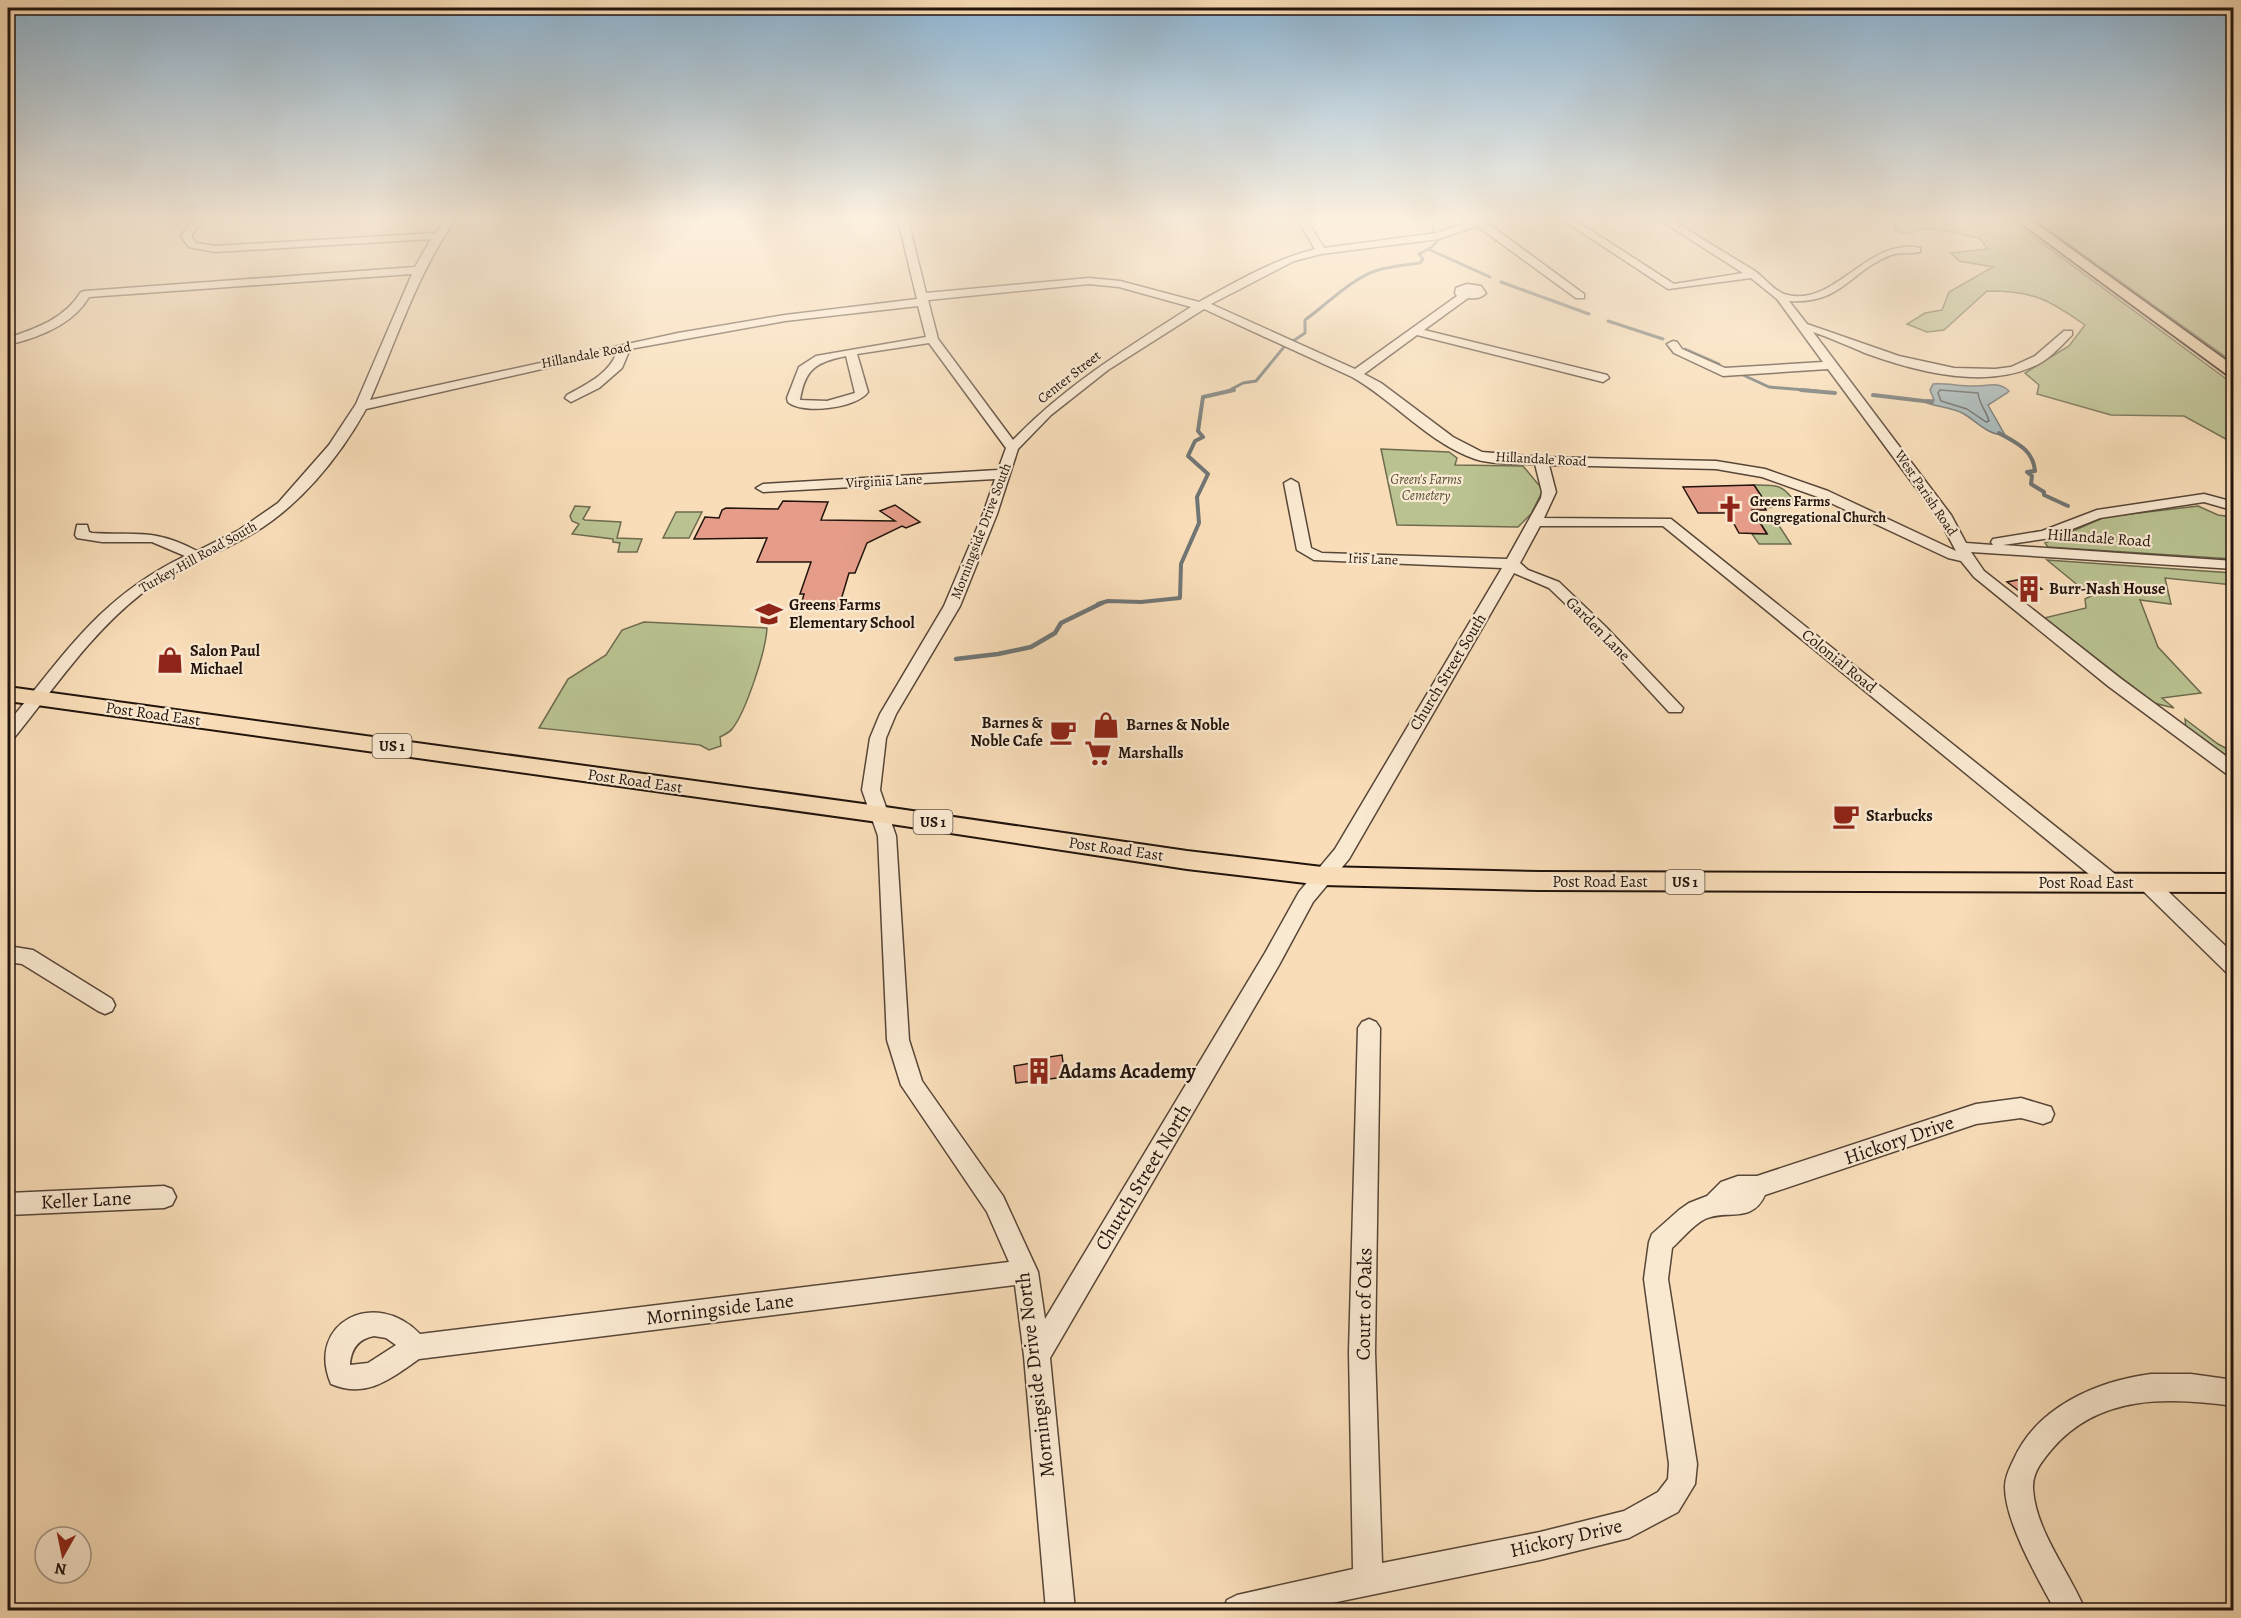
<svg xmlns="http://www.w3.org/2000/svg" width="2241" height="1618" viewBox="0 0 2241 1618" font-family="Alegreya,serif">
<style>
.green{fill:#bac291;stroke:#6e6b4f;stroke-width:1.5}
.water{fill:#a4b8bb;stroke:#707675;stroke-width:1.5}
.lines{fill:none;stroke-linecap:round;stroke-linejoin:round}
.shore{stroke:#636664;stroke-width:1.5}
.stream-far2{stroke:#707675;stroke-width:3}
.stream-far1{stroke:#707675;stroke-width:4}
.stream{stroke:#707675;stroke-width:4.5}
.building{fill:#e59d89;stroke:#22140d;stroke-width:1.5}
.minor-casing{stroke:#584638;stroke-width:3}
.major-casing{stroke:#22140d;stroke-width:4}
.minor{fill:#fae9d1;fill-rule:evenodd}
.major{fill:#f8ddb8;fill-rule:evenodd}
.labels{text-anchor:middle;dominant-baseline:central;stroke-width:4.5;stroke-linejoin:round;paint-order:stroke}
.far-street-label{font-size:14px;fill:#22140d;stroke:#fae9d1}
.far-park-label{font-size:14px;font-style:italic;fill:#57513b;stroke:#fae9d1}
.far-poi-label{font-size:14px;font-weight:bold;fill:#22140d;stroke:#fae9d1;text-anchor:start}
.shield{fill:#fae9d1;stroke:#635448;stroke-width:1.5}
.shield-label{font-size:15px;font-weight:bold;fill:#22140d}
.street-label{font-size:16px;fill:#22140d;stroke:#fae9d1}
.poi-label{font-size:16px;font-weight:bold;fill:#22140d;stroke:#fae9d1;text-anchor:start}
.near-poi-label{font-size:20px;font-weight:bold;fill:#22140d;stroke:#fae9d1;text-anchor:start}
.near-street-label{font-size:20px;fill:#22140d;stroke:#fae9d1}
</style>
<rect width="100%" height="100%" fill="#f8ddb8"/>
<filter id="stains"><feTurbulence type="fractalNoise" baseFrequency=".00333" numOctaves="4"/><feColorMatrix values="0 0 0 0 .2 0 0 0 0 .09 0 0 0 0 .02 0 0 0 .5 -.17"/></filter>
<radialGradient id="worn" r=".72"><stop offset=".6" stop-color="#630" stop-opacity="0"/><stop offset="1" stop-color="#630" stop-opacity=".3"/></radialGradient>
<path class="green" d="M 1895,220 L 1934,220 L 1946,224 L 1962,220 L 2011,220 L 2233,384 L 2233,443 L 2184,416 L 2111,415 L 2037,394 L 2039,385 L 2025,373 L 2069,346 L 2085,325 C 2048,299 2034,291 1987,291 L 1944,330 L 1927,332 L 1907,324 L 1925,313 L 1942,310 L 1949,292 L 1993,267 L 1959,261 L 1951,253 L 1988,249 L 1979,238 C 1962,235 1944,229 1926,229 C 1913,228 1912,240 1895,230 Z
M 2035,220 L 2233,220 L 2234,288 L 2231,293 L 2233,294 L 2234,305 L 2230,306 L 2233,309 L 2233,362 Z
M 1381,449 L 1449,452 L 1457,458 L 1455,465 L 1523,466 L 1543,490 L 1531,514 L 1518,527 L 1397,525 Z
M 1754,485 C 1778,485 1783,484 1797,505 L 1765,508 L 1760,500 L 1763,499 Z
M 575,506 L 590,507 L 583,519 L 585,520 L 621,522 L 617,538 L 642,539 L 637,552 L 618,552 L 620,543 L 613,542 L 613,539 L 572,534 L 579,524 L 572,521 L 570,516 Z
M 2198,506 L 2218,515 L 2233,517 L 2233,559 L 2048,547 L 2045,543 L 2105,517 Z
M 676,512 L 702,512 L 689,538 L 663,538 Z
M 1757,518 L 1774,518 L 1791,544 L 1759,544 L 1752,534 L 1767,533 Z
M 2047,560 L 2233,573 L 2233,585 L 2165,578 L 2171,604 L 2140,600 L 2158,647 L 2201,693 L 2162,698 L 2174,708 L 2154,703 L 2044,618 L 2086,608 L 2085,599 L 2091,596 Z
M 644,622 L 767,628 C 766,650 746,712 732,729 C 730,732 724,735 720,737 L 721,746 L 709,750 L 700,745 L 539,728 L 568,679 L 606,655 L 622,630 Z
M 2185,719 L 2218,744 L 2233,752 L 2233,761 L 2186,728 Z"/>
<path class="water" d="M 1933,384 C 1946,383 1959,386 1972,386 C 1985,387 1998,380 2009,391 L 2007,393 L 1988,405 L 2005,435 C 1989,436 1976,421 1964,414 C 1954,408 1938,407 1927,403 L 1927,400 L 1934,400 L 1930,390 Z"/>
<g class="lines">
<path class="shore" d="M 1940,390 L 1978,393 C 1979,404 1986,410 1989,421 L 1986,422 L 1967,409 L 1941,401 L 1938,393 Z"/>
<path class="stream-far2" d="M 1428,249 L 1490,277
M 1501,282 L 1589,314
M 1608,321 L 1663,339
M 1685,349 L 1719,364
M 1743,375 L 1769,387 L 1817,391
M 1228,391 L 1243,383 L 1256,381 L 1284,347 L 1305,333 L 1305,320 C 1327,304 1352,278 1378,270 C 1391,266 1406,265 1420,263 L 1423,259 L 1419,254 L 1432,247 L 1438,240 L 1433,233 L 1434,224 L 1431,220"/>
<path class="stream-far1" d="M 1801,390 L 1835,393
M 1873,395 L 1932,402
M 1999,433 C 2016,443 2033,449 2035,471 L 2027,472 L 2032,476 L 2031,484 L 2044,492 L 2044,495 L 2068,506
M 1098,604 L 1108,601 L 1141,602 L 1180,598 L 1181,564 L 1199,523 L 1197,497 L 1208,474 L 1188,456 L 1195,441 L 1203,437 L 1198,431 L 1203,397 L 1234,390"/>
<path class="stream" d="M 956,659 L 998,654 L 1031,647 L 1055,633 L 1061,623 L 1102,603"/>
</g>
<path class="building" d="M 1754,485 L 1764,500 L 1760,500 L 1766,510 L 1752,510 L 1767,534 L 1739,533 L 1728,513 L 1698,513 L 1683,487 Z
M 783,501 L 828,502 L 821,520 L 895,521 L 880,511 L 895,505 L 920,522 L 906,528 L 902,526 L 867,543 L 855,573 L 849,573 L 838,610 L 800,609 L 804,594 L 800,594 L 811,562 L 757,562 L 767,538 L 694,539 L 705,517 L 719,518 L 722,510 L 726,508 L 778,509 Z
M 2027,578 L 2042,589 L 2022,593 L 2007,582 Z
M 1062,1055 L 1065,1077 L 1016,1083 L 1014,1066 L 1043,1061 L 1042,1058 Z"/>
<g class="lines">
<defs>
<path id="minor" d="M 193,220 L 203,220 L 191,236 L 196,243 L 215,246 L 436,233 L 445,220 L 455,220 C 416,276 397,339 370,400 L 678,333 L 785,315 L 917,299 L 898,220 L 908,220 L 926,293 L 1089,278 L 1120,281 L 1199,302 C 1237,281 1273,260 1315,249 L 1297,220 L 1307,220 L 1324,248 L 1437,233 L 1474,220 L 1489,220 L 1486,222 L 1584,294 L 1584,298 L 1576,298 L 1477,226 L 1439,239 L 1321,254 L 1294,261 L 1211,304 L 1355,369 L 1457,296 L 1455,293 L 1456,288 L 1467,284 L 1481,286 L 1486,293 C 1482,298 1474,299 1468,298 L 1424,330 L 1607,375 L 1609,378 L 1603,382 L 1417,335 L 1364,374 L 1381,383 L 1453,437 L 1482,452 L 1541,457 L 1716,461 L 1765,469 L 1828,491 L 1956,551 L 1939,519 L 1828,369 L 1723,376 L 1674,353 L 1667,344 L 1673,341 L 1677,342 L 1682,349 L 1725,368 L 1823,362 L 1777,299 L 1751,278 L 1668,289 L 1563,220 L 1575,220 L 1674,284 L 1743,273 L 1660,220 L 1672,220 C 1699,237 1727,254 1755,271 C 1764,278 1774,290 1784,294 C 1834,310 1866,237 1920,248 L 1920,252 C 1910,254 1901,252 1891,255 C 1849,271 1843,304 1789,301 L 1807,324 L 1899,356 L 1954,368 L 1995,369 L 2011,367 L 2035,356 L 2064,331 L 2072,331 L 2072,335 C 2060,347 2048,361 2032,367 C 1982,389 1914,371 1865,353 C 1848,346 1831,338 1813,332 L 1951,515 L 1966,543 L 1993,545 L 1991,542 L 1993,539 L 2042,531 L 2097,510 L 2204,494 L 2230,501 L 2232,504 L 2225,508 L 2204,502 L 2100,518 L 2050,538 L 2003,545 L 2234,561 L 2234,569 L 1971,552 L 1984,571 L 2120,678 L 2234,762 L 2234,777 L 2228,775 L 2108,686 L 1974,577 L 1961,561 L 1948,558 L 1818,497 L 1762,477 L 1716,469 L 1549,465 L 1556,492 L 1544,518 L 1671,519 L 2120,878 L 2123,883 L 2120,888 L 2113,890 L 2106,888 L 1663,526 L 1540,526 L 1520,563 L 1528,570 L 1559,582 L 1606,627 L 1683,708 L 1681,712 L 1669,712 L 1596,633 L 1549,588 L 1514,573 L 1349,859 L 1313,902 L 1279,965 L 1050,1358 L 1075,1610 L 1046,1610 L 1024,1356 L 1015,1285 L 419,1359 C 390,1379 367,1399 331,1384 C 305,1323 375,1287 420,1334 L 1009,1262 L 987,1212 L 901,1085 L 887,1040 L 878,836 L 862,790 L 870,738 L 880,714 L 944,606 L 983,514 L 995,479 L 763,492 L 756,488 L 763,484 L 998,470 L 1006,448 L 929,343 L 857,354 L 868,392 C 857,408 803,415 788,402 L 787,398 L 799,367 L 816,356 L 926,337 L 918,306 L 785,321 L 630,349 L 622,368 L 599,388 L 571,402 L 565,398 L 567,395 C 587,384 609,374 617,352 L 366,409 C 339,458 298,508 250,535 C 214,556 173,569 141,594 C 90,634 54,689 14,738 L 8,740 L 8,723 C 65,654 100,597 185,556 L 152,542 L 102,542 L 77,538 L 75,535 L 77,525 L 87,525 L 89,532 L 92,533 C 138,536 153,528 197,551 L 239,530 L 278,503 L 329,445 L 356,404 L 412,274 L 89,297 C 73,325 37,338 8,345 L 8,338 C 37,328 64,319 81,292 L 85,291 L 415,267 L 431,239 L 215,252 L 189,247 L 181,236 ZM 1089,284 L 1119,287 L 1191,307 C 1128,347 1065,386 1013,440 L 938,339 L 928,300 ZM 1204,309 L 1352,377 C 1393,400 1430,444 1475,459 C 1493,465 1517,463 1535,464 L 1542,492 L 1541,498 L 1507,559 L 1322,553 L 1311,548 L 1298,483 L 1291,479 L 1284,483 L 1297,550 L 1314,560 L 1502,568 L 1335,849 L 1299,892 L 1265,953 L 1045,1319 L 1038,1272 L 1003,1196 L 922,1081 L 909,1040 L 896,836 L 880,790 L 886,738 L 896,714 L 960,606 L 997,514 L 1018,449 L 1051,415 L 1108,370 ZM 846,356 L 855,393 L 827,401 L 800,400 C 805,368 817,362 846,356 ZM 374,1336 L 386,1338 L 396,1345 L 368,1363 L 350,1365 C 351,1349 358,1339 374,1336 Z
M 2147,876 L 2154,878 L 2234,954 L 2234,975 L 2227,973 L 2140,888 L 2137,883 L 2140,878 Z
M 8,946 L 33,950 L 112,999 L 115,1005 L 112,1011 L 105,1014 L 98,1011 L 22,964 L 8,962 Z
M 1369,1019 L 1376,1022 L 1380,1028 L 1375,1352 L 1382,1563 L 1540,1532 L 1624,1511 L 1658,1492 L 1668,1479 L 1669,1464 L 1644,1279 L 1649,1242 L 1652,1234 L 1679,1210 L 1689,1203 L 1707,1196 L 1721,1182 L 1738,1176 L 1757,1176 L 1976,1104 L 2021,1098 L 2051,1107 L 2054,1114 L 2051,1121 L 2043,1124 L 2021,1118 L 1976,1124 L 1765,1195 C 1752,1224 1727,1209 1705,1219 C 1693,1225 1683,1238 1672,1248 L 1668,1279 L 1697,1464 L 1695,1484 L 1678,1512 L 1629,1538 L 1540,1560 L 1298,1610 L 1223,1610 L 1227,1600 L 1237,1595 L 1353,1569 L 1349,1352 L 1358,1028 L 1362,1022 Z
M 164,1186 L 172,1189 L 176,1197 L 172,1205 L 164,1208 L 8,1215 L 8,1193 Z
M 2151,1374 L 2191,1374 L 2234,1380 L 2234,1406 C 2168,1397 2099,1394 2052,1449 C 2042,1461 2032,1473 2033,1489 C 2036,1532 2069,1571 2085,1610 L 2055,1610 C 2038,1579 2005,1522 2005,1487 C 2005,1478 2009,1469 2013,1461 C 2036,1407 2097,1381 2151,1374 Z"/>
<path id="major" d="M 2017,220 L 2031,220 L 2234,366 L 2234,377 L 2229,376 Z
M 8,687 L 878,806 L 1187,851 L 1322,867 L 1540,872 L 2234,874 L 2234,892 L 1540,890 L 1322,885 L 1187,869 L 878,822 L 8,701 Z"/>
</defs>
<use href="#minor" class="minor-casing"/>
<use href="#major" class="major-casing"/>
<use href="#minor" class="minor"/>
<use href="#major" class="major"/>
</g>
<linearGradient id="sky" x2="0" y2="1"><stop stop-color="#8db6d6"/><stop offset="0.49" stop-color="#fcf0df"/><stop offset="1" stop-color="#fcf0df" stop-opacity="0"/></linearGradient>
<rect width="2241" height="447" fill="url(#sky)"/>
<defs>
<symbol id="church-bare" viewBox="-9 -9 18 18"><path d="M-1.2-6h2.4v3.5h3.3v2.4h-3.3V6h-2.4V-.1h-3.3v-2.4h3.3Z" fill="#8f2418" stroke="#fae9d1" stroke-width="2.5" paint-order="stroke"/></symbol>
<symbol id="building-bare" viewBox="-9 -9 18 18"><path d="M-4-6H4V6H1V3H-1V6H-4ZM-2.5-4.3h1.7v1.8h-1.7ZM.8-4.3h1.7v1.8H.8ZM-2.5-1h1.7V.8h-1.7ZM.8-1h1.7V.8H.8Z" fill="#8f2418" stroke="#fae9d1" stroke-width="2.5" paint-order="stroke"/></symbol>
<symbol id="school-bare" viewBox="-9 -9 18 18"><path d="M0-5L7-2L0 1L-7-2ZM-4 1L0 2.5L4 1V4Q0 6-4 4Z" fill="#8f2418" stroke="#fae9d1" stroke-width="2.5" paint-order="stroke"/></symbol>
<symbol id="shop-bare" viewBox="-9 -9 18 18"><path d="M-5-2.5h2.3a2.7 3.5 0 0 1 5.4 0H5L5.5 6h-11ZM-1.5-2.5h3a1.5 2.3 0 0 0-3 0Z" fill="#8f2418" stroke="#fae9d1" stroke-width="2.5" paint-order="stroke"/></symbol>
<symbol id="cafe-bare" viewBox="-9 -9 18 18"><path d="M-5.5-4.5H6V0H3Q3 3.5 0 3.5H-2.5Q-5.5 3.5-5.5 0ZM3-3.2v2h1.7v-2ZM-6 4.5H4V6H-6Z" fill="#8f2418" stroke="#fae9d1" stroke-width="2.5" paint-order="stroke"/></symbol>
<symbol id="supermarket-bare" viewBox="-9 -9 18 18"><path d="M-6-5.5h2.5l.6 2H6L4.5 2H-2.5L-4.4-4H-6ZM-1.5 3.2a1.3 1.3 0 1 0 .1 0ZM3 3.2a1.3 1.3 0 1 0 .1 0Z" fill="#8f2418" stroke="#fae9d1" stroke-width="2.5" paint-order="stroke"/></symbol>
</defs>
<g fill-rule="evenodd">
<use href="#church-bare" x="1711" y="490" width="38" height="38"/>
<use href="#building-bare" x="2010" y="570" width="38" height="38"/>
<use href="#school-bare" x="750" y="595" width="38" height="38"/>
<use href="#shop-bare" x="151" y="641" width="38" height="38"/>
<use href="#shop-bare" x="1087" y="706" width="38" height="38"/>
<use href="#cafe-bare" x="1044" y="713" width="38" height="38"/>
<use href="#supermarket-bare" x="1079" y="734" width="38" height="38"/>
<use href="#cafe-bare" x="1827" y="797" width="38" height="38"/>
<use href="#building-bare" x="1020" y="1052" width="38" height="38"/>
</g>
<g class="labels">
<g class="far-street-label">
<text transform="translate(586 355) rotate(-11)">Hillandale Road</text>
<text transform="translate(1069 377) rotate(-38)">Center Street</text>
<text transform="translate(1541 459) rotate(3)">Hillandale Road</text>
<text transform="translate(884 481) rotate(-3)">Virginia Lane</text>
<text transform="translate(1926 493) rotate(56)">West Parish Road</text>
<text transform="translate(981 531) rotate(-69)">Morningside Drive South</text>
<text transform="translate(198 557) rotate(-29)">Turkey Hill Road South</text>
<text transform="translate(1373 559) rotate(2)">Iris Lane</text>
</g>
<g class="far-park-label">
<text x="1426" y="479">Green's Farms<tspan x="1426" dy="16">Cemetery</tspan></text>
</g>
<g class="far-poi-label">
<text x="1750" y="501">Greens Farms<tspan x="1750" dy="16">Congregational Church</tspan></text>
</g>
<g class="shield">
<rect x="372.5" y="734" width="39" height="24" rx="4.5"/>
<rect x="913.5" y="810" width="39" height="24" rx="4.5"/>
<rect x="1665.5" y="870" width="39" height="24" rx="4.5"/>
</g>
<g class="shield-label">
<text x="392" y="746">US 1</text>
<text x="933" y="822">US 1</text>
<text x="1685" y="882">US 1</text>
</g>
<g class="street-label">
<text transform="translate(2099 538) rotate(4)">Hillandale Road</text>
<text transform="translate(1598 629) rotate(45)">Garden Lane</text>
<text transform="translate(1839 661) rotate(39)">Colonial Road</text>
<text transform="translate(1448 672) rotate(-59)">Church Street South</text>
<text transform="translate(153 714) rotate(8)">Post Road East</text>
<text transform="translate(635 781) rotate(8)">Post Road East</text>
<text transform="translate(1116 849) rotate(8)">Post Road East</text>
<text x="1600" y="882">Post Road East</text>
<text x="2086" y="883">Post Road East</text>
</g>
<g class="poi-label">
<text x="2049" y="589">Burr-Nash House</text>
<text x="789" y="605">Greens Farms<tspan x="789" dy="18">Elementary School</tspan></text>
<text x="190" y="651">Salon Paul<tspan x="190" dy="18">Michael</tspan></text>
<text x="1043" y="723" text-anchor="end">Barnes &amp;<tspan x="1043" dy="18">Noble Cafe</tspan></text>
<text x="1126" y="725">Barnes &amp; Noble</text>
<text x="1118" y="753">Marshalls</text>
<text x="1866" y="816">Starbucks</text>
</g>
<g class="near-poi-label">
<text x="1059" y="1071">Adams Academy</text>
</g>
<g class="near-street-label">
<text transform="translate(1899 1140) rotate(-19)">Hickory Drive</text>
<text transform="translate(1143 1177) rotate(-59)">Church Street North</text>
<text transform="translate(86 1200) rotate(-3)">Keller Lane</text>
<text transform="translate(1364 1304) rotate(-89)">Court of Oaks</text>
<text transform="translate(720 1309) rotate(-7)">Morningside Lane</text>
<text transform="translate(1035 1375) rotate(-97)">Morningside Drive North</text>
<text transform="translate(1566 1538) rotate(-13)">Hickory Drive</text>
</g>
</g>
<rect width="2241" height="1618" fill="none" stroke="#f8ddb8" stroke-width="30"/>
<rect x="9" y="9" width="2223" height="1600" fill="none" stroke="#22140d" stroke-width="3"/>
<rect x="15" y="15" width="2211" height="1588" fill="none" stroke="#22140d" stroke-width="1.5"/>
<g transform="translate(63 1555) rotate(189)"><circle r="28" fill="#fae9d1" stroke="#a49483" stroke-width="1.5"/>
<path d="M0-4.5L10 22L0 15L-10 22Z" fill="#8f2418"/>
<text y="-9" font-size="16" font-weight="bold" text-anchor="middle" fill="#22140d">N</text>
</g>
<rect width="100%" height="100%" filter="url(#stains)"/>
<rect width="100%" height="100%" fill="url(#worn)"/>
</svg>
